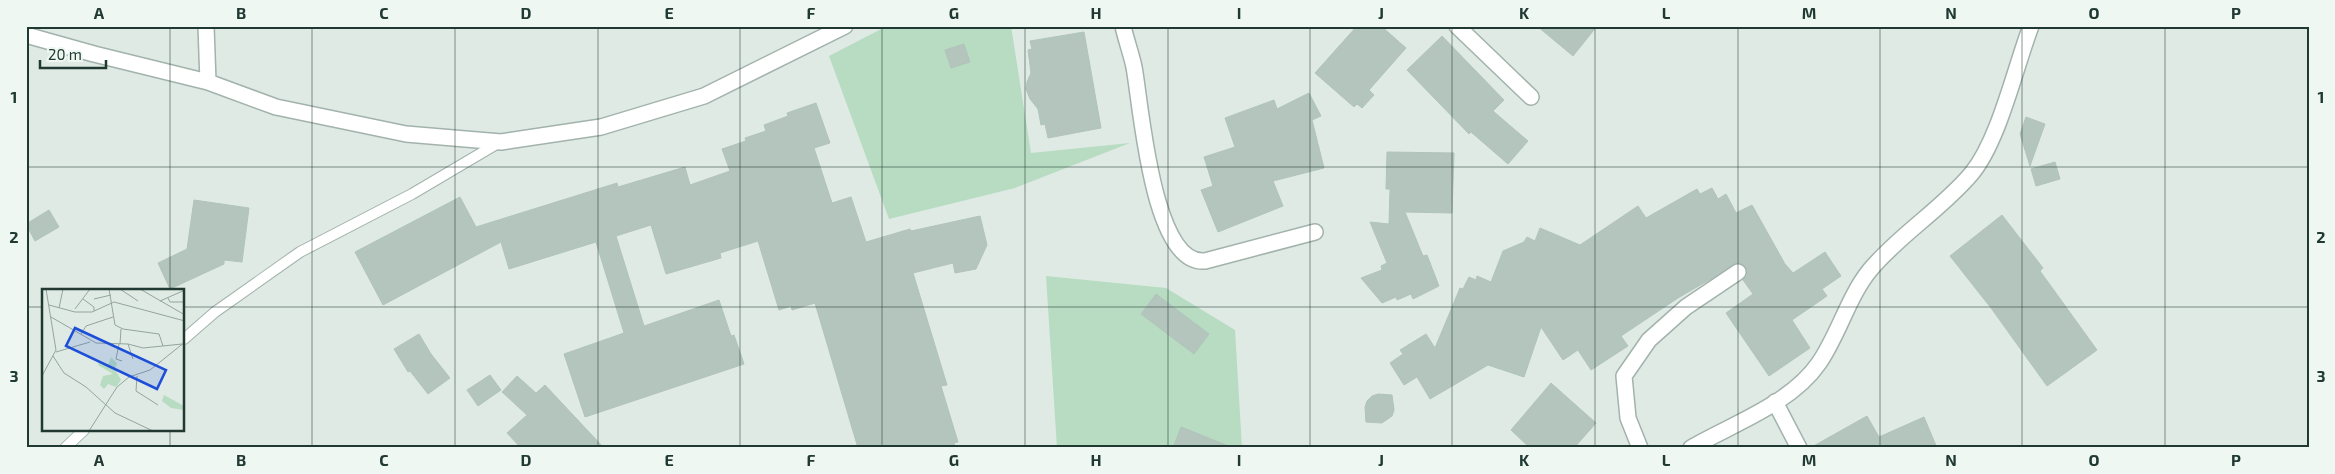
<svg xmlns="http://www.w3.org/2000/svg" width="2335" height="474" viewBox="0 0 2335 474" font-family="'Exo 2',sans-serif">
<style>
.green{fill:#b7dcc1}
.building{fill:#b4c5be;stroke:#b1c4bc}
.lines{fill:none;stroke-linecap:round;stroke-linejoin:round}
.service-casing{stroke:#a2b2ac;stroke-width:12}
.minor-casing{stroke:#a2b2ac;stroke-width:18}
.tertiary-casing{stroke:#a2b2ac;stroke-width:18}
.service{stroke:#fff;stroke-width:10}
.minor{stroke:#fff;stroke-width:15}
.tertiary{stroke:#fff;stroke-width:15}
.grid{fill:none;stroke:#203a33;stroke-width:1;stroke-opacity:0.55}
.inset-road{fill:none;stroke:#93a49e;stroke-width:1}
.view{fill:#1d4ed8;fill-opacity:0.15;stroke:#1d4ed8;stroke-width:2.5}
.inset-edge{fill:none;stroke:#203a33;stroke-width:2.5}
.neatline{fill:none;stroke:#203a33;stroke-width:2}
.grid-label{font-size:16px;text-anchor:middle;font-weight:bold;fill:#203a33}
</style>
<rect width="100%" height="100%" fill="#dfeae5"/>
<path class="green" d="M 887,26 L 1011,26 L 1031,153 L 1130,143 L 1015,188 L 889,219 L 829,56 Z
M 1046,276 L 1166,288 L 1235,330 L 1242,448 L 1057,448 Z"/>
<path class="building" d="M 1357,26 L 1381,26 L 1406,48 L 1369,90 L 1374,95 L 1362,108 L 1357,104 L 1354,107 L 1315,73 Z
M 1537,26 L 1597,26 L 1573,56 Z
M 1084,32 L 1101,128 L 1048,138 L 1045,124 L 1041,125 L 1038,109 L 1030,99 L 1026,89 L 1027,82 L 1031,73 L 1028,50 L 1032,49 L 1030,41 Z
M 1442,36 L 1504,100 L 1493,111 L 1528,141 L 1508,164 L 1471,132 L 1469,134 L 1407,70 Z
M 964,44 L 970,62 L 951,68 L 945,50 Z
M 1309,93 L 1321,116 L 1312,120 L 1324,168 L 1273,181 L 1283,206 L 1218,232 L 1201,190 L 1213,186 L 1204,157 L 1235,147 L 1225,118 L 1274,100 L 1277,109 Z
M 816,103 L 830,143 L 814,148 L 832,203 L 851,197 L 866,242 L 910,229 L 911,231 L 980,216 L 987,245 L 976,269 L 955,273 L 953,263 L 913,273 L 947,385 L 941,386 L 958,442 L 954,443 L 955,448 L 858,448 L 815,303 L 792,310 L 791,306 L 779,310 L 758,241 L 720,253 L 721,258 L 666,274 L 651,225 L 616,236 L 644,326 L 719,300 L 731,336 L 734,335 L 744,364 L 585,417 L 564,354 L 624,333 L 596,242 L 509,269 L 501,242 L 383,305 L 355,252 L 460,197 L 476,227 L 617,183 L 618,187 L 685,167 L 690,185 L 730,171 L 722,149 L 746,141 L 745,138 L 766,131 L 764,125 L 788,116 L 787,113 Z
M 2026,117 L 2045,124 L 2030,166 L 2020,134 Z
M 1387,152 L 1454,153 L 1452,213 L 1405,212 L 1423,256 L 1427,255 L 1439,286 L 1413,299 L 1411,294 L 1397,300 L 1396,297 L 1382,303 L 1361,278 L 1382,270 L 1381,266 L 1387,263 L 1370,222 L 1389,224 L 1390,189 L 1386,189 Z
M 2055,162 L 2060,179 L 2036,186 L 2031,169 Z
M 1712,188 L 1718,199 L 1726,194 L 1736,213 L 1752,205 L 1785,264 L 1793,273 L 1825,252 L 1841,276 L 1822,289 L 1827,296 L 1792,320 L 1810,348 L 1769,376 L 1726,313 L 1753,294 L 1743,280 L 1747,276 L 1746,267 L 1738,263 L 1678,298 L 1621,336 L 1628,346 L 1591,370 L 1578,350 L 1563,360 L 1541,327 L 1524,377 L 1488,365 L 1430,399 L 1417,377 L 1404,385 L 1390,363 L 1403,354 L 1400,350 L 1426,334 L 1435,348 L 1460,288 L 1463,289 L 1469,277 L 1476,280 L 1477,276 L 1491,282 L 1503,251 L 1524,242 L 1527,237 L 1535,241 L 1540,228 L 1580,245 L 1638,206 L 1646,218 L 1697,189 L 1700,194 Z
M 194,200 L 249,208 L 242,262 L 224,260 L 224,264 L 170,289 L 158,263 L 187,249 Z
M 49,210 L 59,227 L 35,241 L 26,224 Z
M 2002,215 L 2043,268 L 2040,271 L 2097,350 L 2047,386 L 1991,308 L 1950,256 Z
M 1156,294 L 1209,334 L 1194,354 L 1141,314 Z
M 419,334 L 431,354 L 450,378 L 428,394 L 410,371 L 408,372 L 394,349 Z
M 490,375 L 501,390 L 478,406 L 467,390 Z
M 517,376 L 536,393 L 545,385 L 604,448 L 521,448 L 507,433 L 527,415 L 502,392 Z
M 1551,383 L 1596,423 L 1574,448 L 1530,448 L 1511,430 Z
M 1378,394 L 1392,395 L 1394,410 L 1392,416 L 1382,423 L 1366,422 L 1365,407 L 1367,401 L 1372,396 Z
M 1867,416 L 1879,437 L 1924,417 L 1937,448 L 1810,448 Z
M 1181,427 L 1231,447 L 1231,448 L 1173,448 Z"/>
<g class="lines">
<defs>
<path id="service" d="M 184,339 L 215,312 L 300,252 L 412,194 L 500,142
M 65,448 L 84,430"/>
<path id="minor" d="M 206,26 L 208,82
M 1123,26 C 1126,40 1131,53 1134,67 C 1141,104 1152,266 1205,261 L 1315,232
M 1457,26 L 1531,97
M 26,35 L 94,54 L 208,82 L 276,107 L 406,134 L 501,142 L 601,127 L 704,96 L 845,26
M 1775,402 L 1799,448
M 1640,448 L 1628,418 L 1624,376 L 1649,340 L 1686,307 L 1738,272"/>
<path id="tertiary" d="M 1691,448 C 1732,424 1791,404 1819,363 C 1839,334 1848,297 1870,270 C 1900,234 1942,209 1972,173 C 1999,140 2015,68 2031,26"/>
</defs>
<use href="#service" class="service-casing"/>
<use href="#minor" class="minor-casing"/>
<use href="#tertiary" class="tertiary-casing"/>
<use href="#service" class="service"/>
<use href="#minor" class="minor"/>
<use href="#tertiary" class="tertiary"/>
</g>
<path class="grid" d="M 170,26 L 170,290M 312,26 L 312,448M 455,26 L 455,448M 598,26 L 598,448M 740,26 L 740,448M 882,26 L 882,448M 1025,26 L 1025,448M 1168,26 L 1168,448M 1310,26 L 1310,448M 1452,26 L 1452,448M 1595,26 L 1595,448M 1738,26 L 1738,448M 1880,26 L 1880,448M 2022,26 L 2022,448M 2165,26 L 2165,448M 26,167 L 2309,167M 26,307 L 44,307M 184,307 L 2309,307M 170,430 L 170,448"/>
<g transform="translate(42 289)">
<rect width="142" height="142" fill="#dfeae5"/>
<path d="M 69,68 L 75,74 L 73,80 L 79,91 L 74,98 L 66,95 L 62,100 L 58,96 L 61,87 L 71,85 L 56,76 L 57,73 L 66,76 ZM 122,106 L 142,117 L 142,121 L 129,119 L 120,112 Z" fill="#b7dcc1"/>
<path class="inset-road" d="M 67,0 L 73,36 L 81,40 L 117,45 L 121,57M 78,0 L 96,12M 98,0 L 143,26M 126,9 L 128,13 L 143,13M 41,10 L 52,18 L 52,22M 52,10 L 69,6M 118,12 L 143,1M 7,16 L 33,23 L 50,23 L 72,13 L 143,32M 17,19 L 21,0M 33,20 L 48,0M 9,28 L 54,54 L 86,55 L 101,59 L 140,55M 39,45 L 44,37 L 71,28M 77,55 L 74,70 L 80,72M 78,55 L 79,40M 86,55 L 91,70M 14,63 L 48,53M 11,67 L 22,84 L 44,98 L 73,124 L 111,142M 0,87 L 14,61 L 4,0M 95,87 L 94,102 L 116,116M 47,142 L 75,98 L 87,88 L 108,81 L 143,53"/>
<path class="view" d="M 33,39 L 124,81 L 115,100 L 24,57 Z"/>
<rect width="142" height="142" class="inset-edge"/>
</g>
<rect width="2335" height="474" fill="none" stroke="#eff7f3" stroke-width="55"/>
<path d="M40 60v8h66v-8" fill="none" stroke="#203a33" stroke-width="2.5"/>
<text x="48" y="60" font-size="15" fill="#203a33" stroke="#eff7f3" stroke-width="4" paint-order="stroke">20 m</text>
<rect x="28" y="28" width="2280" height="418" class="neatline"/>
<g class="grid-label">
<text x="99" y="19">A</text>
<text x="241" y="19">B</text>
<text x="384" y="19">C</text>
<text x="526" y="19">D</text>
<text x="669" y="19">E</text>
<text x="811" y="19">F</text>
<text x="954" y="19">G</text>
<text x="1096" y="19">H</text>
<text x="1239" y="19">I</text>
<text x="1381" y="19">J</text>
<text x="1524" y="19">K</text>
<text x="1666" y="19">L</text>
<text x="1809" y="19">M</text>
<text x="1951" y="19">N</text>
<text x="2094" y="19">O</text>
<text x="2236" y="19">P</text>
<text x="14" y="103">1</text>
<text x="2321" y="103">1</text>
<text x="14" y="243">2</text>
<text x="2321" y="243">2</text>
<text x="14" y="382">3</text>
<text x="2321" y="382">3</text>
<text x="99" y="466">A</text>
<text x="241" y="466">B</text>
<text x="384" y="466">C</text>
<text x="526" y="466">D</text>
<text x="669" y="466">E</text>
<text x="811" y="466">F</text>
<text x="954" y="466">G</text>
<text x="1096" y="466">H</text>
<text x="1239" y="466">I</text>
<text x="1381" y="466">J</text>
<text x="1524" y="466">K</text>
<text x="1666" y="466">L</text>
<text x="1809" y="466">M</text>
<text x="1951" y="466">N</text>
<text x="2094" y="466">O</text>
<text x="2236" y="466">P</text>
</g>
</svg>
